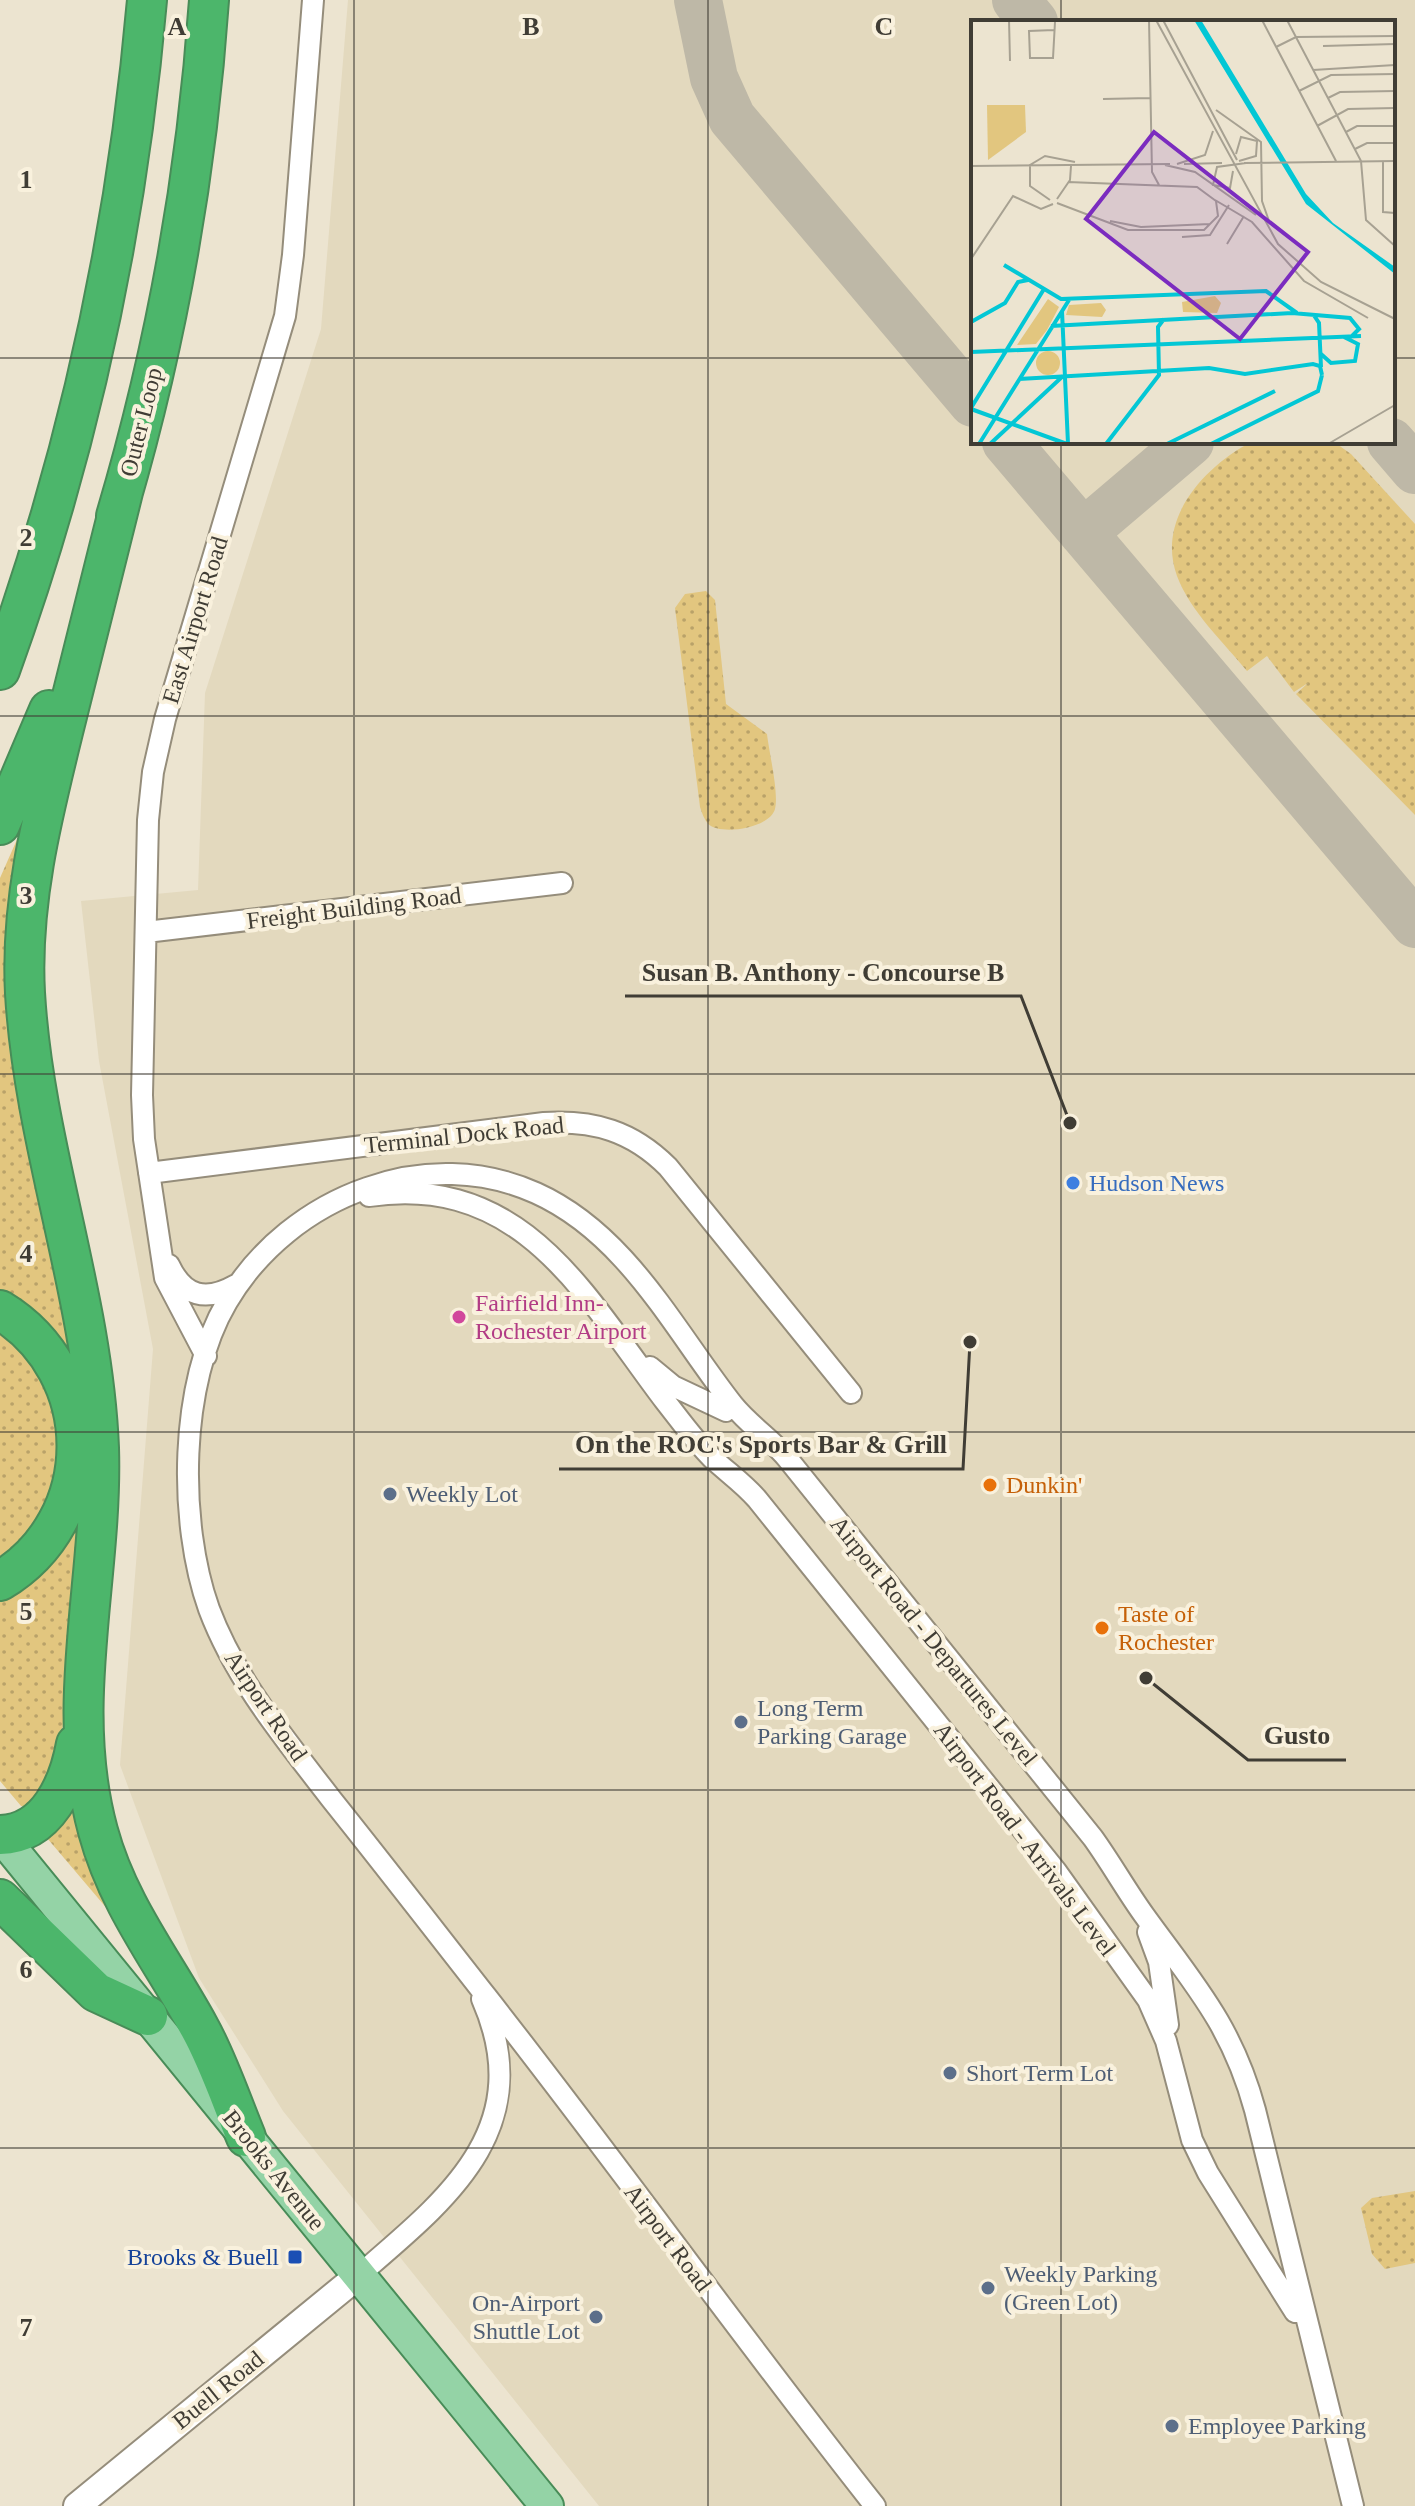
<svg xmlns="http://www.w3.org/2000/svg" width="1415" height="2506" viewBox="0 0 1415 2506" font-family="Georgia,serif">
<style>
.built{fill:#e3d9be;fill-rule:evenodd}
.grass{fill:url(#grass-dots)}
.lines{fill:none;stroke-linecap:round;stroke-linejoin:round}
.taxiway{stroke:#beb8a7;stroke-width:48}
.minor-casing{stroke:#958d7b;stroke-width:24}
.tertiary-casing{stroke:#958d7b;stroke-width:30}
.primary-casing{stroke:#488c58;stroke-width:36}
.motorway-casing{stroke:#488c58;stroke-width:42}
.minor{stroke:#fff;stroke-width:20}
.tertiary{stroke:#fff;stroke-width:26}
.primary{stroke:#94d3a6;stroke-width:32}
.motorway{stroke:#4cb66b;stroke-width:38}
.grid{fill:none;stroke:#403d35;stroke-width:2;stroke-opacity:0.55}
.shop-dot{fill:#3f7fe0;stroke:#f9f1dd;stroke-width:3}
.hotel-dot{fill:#d1479c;stroke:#f9f1dd;stroke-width:3}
.food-dot{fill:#e8710a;stroke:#f9f1dd;stroke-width:3}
.service-dot{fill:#5c6f8a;stroke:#f9f1dd;stroke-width:3}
.transit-dot{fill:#1a4fb4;stroke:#f9f1dd;stroke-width:3}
.labels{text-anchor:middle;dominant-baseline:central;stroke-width:8;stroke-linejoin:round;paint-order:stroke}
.street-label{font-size:24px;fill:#403d35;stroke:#f9f1dd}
.shop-label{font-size:24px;fill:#366cbe;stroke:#f9f1dd;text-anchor:start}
.hotel-label{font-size:24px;fill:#b23c85;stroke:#f9f1dd;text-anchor:start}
.food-label{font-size:24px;fill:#c56008;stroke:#f9f1dd;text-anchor:start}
.service-label{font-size:24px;fill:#4e5e75;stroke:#f9f1dd;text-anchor:start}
.transit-label{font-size:24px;fill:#164399;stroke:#f9f1dd;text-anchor:end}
.inset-river{fill:none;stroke:#03c7d5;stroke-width:4}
.inset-road{fill:none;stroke:#a7a192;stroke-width:2}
.view{fill:#7b2cbf;fill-opacity:0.15;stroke:#7b2cbf;stroke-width:4}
.inset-edge{fill:none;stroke:#403d35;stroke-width:4}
.grid-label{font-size:26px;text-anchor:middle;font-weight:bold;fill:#403d35;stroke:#f9f1dd;stroke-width:8;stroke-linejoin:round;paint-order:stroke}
.leader{fill:none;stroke:#403d35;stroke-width:3}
.callout-dot{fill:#403d35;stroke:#f9f1dd;stroke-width:3}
.callout-label{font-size:26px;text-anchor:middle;font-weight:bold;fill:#403d35;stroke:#f9f1dd;stroke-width:8;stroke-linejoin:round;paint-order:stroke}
</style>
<defs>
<pattern id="grass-dots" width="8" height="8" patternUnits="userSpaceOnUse" patternTransform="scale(2)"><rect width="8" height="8" fill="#e2c67f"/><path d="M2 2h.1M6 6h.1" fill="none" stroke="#b9a269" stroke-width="1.8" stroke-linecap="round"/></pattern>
</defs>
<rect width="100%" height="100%" fill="#ece4d0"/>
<path class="built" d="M 348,0 L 1415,0 L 1415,2506 L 599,2506 L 283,2111 L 199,1978 L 120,1765 L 153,1349 L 99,1061 L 81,901 L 198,890 L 205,693 L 321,329 ZM 973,22 L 1393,22 L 1393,442 L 973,442 Z"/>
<path class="grass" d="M 1251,442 L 1334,442 L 1351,454 L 1415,524 L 1415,815 L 1296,694 L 1308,683 L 1294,692 L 1267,656 L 1247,671 C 1224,643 1190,611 1177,576 C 1156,519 1204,467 1251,442 Z
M 706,591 L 715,600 L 726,704 L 767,734 C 769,752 779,793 775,809 C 770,828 721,836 708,824 C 704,819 702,813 700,807 L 675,608 L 685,594 Z
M 26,819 L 13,925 L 84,1377 L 0,1297 L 0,878 Z
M 0,1325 L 52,1380 L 62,1485 L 0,1568 Z
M 88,1508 L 57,1776 L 31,1808 L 21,1806 L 0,1781 L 0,1592 Z
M 80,1787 L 113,1901 L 109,1911 L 47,1838 Z
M 1415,2191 L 1415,2263 L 1385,2269 L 1372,2254 L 1361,2208 L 1372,2198 Z"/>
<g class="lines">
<path class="taxiway" d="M 698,0 L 714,78 L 732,118 L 973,403
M 1016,0 L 1034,22
M 1006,442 L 1415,924
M 1391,442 L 1415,470
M 1083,533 L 1190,442"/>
<defs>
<path id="minor" d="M 146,932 L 562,883
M 149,1173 L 544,1123 C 594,1120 632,1131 668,1167 L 851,1393
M 369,1196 C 523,1173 586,1297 665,1401 C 680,1420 695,1441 712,1458 C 727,1472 743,1483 757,1499 L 1056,1871 L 1148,2000 L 1166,2041 L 1192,2140 L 1208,2173 L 1295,2312
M 169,1265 C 184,1297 206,1302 236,1285
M 206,1356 L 165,1278 L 144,1139 L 142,1095 L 148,820 L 153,772 L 165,719 L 285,316 L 293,255 L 313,0
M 650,1367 L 673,1386 L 726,1411
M 1148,1932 L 1159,1962 L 1168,2025
M 359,2275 C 446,2200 539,2129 482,1999
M 875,2506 C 742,2338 618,2164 486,1996 C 435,1931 384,1865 332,1800 C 286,1740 236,1681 209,1609 C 178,1522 179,1383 227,1302 C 258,1249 309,1208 367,1188 C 422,1168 483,1169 536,1193 C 627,1234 674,1330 733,1405 C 749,1425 771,1439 787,1458 L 1093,1838 C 1111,1863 1126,1890 1144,1915 C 1193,1983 1232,2025 1255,2110 L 1353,2506"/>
<path id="tertiary" d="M 77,2506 L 359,2275"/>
<path id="primary" d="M 0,1835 L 547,2506"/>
<path id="motorway" d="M 123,492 C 103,570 84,647 65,724 C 43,813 20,901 25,993 C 34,1147 93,1295 99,1448 C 103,1577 63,1703 98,1831 C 118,1905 163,1961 199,2027 C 218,2061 231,2101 246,2137
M 116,516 C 166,348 197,174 209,0
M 0,670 C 79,452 127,231 147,0
M 0,825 L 49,710
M 0,1310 C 102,1372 102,1520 0,1581
M 0,1835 C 48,1834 69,1783 76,1744
M 0,1899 L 96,1992 L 148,2016"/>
</defs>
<use href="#minor" class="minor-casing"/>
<use href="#tertiary" class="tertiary-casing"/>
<use href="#primary" class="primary-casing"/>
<use href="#motorway" class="motorway-casing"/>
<use href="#minor" class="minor"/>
<use href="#tertiary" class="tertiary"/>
<use href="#primary" class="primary"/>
<use href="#motorway" class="motorway"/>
</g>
<path class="grid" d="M 354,0 L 354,2506M 708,0 L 708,2506M 1061,0 L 1061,22M 0,358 L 973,358M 1393,358 L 1415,358M 1061,442 L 1061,2506M 0,716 L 1415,716M 0,1074 L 1415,1074M 0,1432 L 1415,1432M 0,1790 L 1415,1790M 0,2148 L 1415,2148"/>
<circle class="shop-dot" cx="1073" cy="1183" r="8"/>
<circle class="hotel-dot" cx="459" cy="1317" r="8"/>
<g class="food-dot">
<circle cx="990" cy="1485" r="8"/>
<circle cx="1102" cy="1628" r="8"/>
</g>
<g class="service-dot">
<circle cx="390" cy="1494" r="8"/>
<circle cx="741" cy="1722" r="8"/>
<circle cx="950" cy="2073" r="8"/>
<circle cx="988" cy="2288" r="8"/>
<circle cx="596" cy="2317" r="8"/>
<circle cx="1172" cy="2426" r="8"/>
</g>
<rect class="transit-dot" x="287" y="2249" width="16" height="16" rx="4"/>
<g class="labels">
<g class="street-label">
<text transform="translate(141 422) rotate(-76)">Outer Loop</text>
<text transform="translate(195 620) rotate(-73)">East Airport Road</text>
<text transform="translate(354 908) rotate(-7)">Freight Building Road</text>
<text transform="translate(464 1135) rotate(-6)">Terminal Dock Road</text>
<text transform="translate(934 1641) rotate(51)">Airport Road - Departures Level</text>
<text transform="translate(266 1706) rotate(56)">Airport Road</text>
<text transform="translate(1025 1839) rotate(53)">Airport Road - Arrivals Level</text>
<text transform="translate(274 2170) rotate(51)">Brooks Avenue</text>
<text transform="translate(668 2238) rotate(53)">Airport Road</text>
<text transform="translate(218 2390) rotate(-39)">Buell Road</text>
</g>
<g class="shop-label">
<text x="1089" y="1183">Hudson News</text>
</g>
<g class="hotel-label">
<text x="475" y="1303">Fairfield Inn-<tspan x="475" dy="28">Rochester Airport</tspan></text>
</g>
<g class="food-label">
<text x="1006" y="1485">Dunkin'</text>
<text x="1118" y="1614">Taste of<tspan x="1118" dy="28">Rochester</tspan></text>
</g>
<g class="service-label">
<text x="406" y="1494">Weekly Lot</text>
<text x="757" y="1708">Long Term<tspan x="757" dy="28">Parking Garage</tspan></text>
<text x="966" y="2073">Short Term Lot</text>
<text x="1004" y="2274">Weekly Parking<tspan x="1004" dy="28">(Green Lot)</tspan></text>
<text x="580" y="2303" text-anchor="end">On-Airport<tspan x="580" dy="28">Shuttle Lot</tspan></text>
<text x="1188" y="2426">Employee Parking</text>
</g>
<g class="transit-label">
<text x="279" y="2257">Brooks &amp; Buell</text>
</g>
</g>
<g transform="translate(971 20)">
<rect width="424" height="424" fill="#ece4d0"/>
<path d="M 244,276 L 250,283 L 246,293 L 212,292 L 211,282 ZM 77,279 L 88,287 L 76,310 L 65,324 L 46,325 ZM 130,283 L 135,290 L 131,297 L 95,295 L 98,285 ZM65 343a12 12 0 1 1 24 0a12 12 0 1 1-24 0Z" fill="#e2c67f"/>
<path d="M 16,85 L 54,85 L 55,112 L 17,140 Z" fill="#e2c67f"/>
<path d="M 223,0 L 230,0 L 335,174 L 362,203 L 424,247 L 424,254 L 335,184 Z" fill="#03c7d5"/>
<path class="inset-river" d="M 33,245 L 90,279 L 295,271 L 326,293M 91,291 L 97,424M 342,294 L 348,303 L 350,347M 0,302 L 34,283 L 47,262 L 57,260M 80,306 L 321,293 L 379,298 L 388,309 L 381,316M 0,332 L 390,316M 350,334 L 360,343 L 384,341 L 387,324 L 373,317M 48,359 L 238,348 L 274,354 L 342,344 L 349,346 L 351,355M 0,388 L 73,269M 0,389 L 96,424M 8,424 L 98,280M 19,424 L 92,356M 135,424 L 188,355 L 187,307 L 193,299M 196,424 L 304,371M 240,424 L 347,371 L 351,355"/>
<path class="inset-road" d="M 38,0 L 39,41M 178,0 L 181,152 L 188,165M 185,0 L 307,224 L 350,262 L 424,299M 192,0 L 266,140M 291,0 L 365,141M 316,0 L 390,141 L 395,200 L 424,226M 83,10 L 58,11 L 59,38 L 82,38 L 84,2M 352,26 L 424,24M 305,27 L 325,17 L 424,16M 342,50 L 424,45M 328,71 L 360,55 L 424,54M 357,78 L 369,72 L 424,71M 132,79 L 179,78M 245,90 L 290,122 L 291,181 L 298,201M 346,106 L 377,89 L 424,88M 375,112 L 386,106 L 424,106M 384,129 L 396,123 L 424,123M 265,134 L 270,117 L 286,121 L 285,136 L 268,141M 412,141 L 412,192 L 424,193M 273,143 L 424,141M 206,144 L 234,135 L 242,111M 213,144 L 251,143M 194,145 L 224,152 L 285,195M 0,146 L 199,144M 262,151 L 259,168 L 242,165 L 246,147 L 275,143M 86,179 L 99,160 L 100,146M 79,180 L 59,166 L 59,145 L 74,136 L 104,142M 244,180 L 281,202 L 333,261 L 397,298M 86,183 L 157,210 L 233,210 L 247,196 L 245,181 L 226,167 L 97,162M 139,201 L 170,207 L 239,204M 211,217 L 239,215 L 258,185M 256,224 L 273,196M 0,239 L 42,176 L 70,189 L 82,184M 357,424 L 424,385"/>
<path class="view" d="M 183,112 L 337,232 L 269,319 L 115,199 Z"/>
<rect width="424" height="424" class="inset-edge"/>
</g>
<g class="grid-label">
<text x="177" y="35">A</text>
<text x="531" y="35">B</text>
<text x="884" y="35">C</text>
<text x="26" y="188">1</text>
<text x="26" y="546">2</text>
<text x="26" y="904">3</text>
<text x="26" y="1262">4</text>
<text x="26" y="1620">5</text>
<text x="26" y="1978">6</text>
<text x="26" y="2336">7</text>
</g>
<path class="leader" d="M1070 1123L1021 996H625M970 1342L963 1469H559M1146 1678L1248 1760H1346"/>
<g class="callout-dot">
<circle cx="1070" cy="1123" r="8"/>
<circle cx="970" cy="1342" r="8"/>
<circle cx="1146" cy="1678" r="8"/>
</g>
<g class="callout-label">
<text x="823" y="981">Susan B. Anthony - Concourse B</text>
<text x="761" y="1453">On the ROC's Sports Bar &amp; Grill</text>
<text x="1297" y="1744">Gusto</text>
</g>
</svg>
